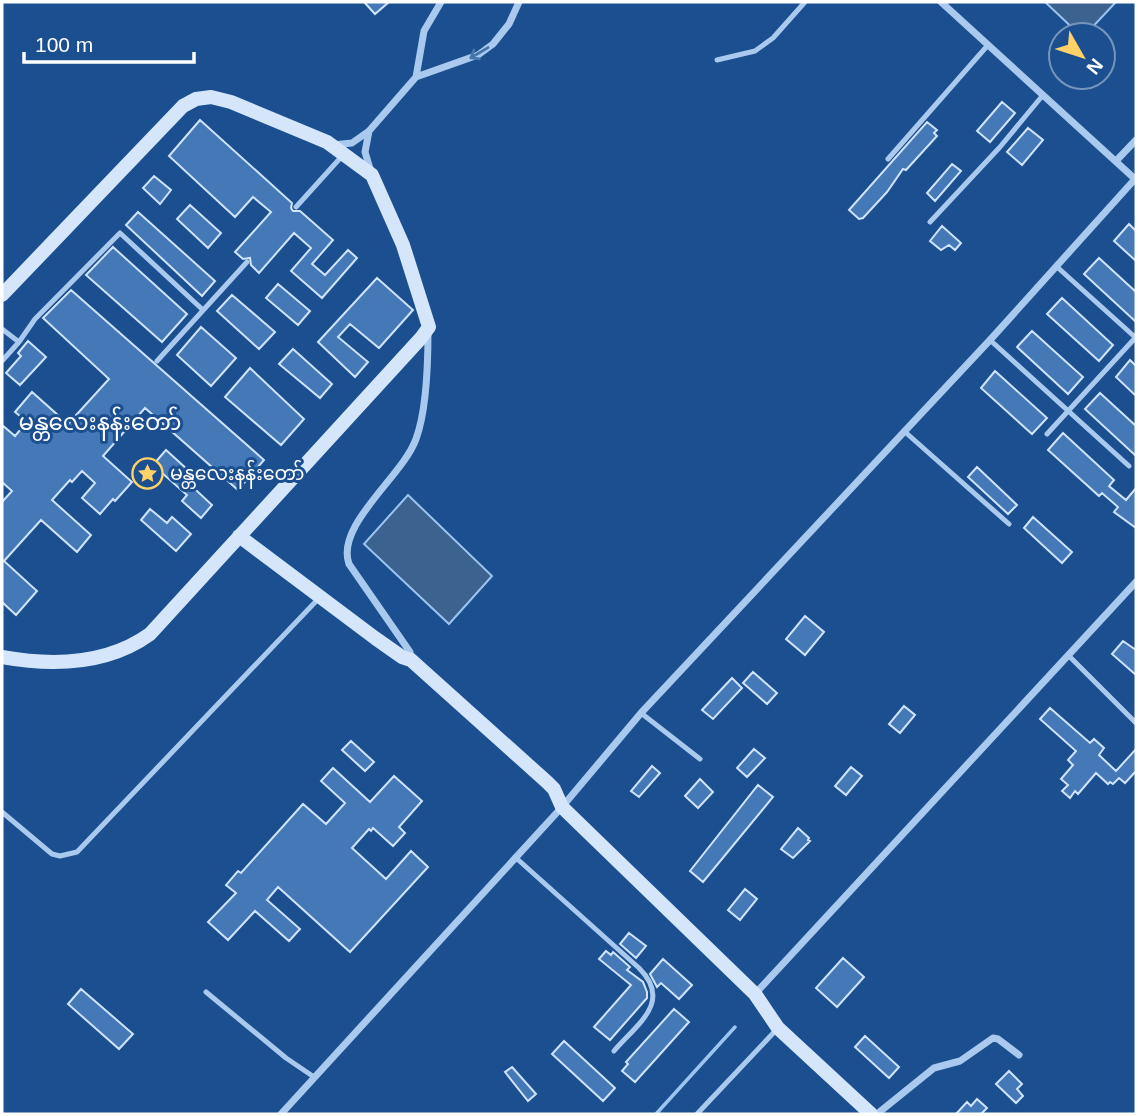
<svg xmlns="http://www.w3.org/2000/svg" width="1138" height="1116" viewBox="0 0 1138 1116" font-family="Arial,'Noto Sans Myanmar',sans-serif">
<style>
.water{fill:#3c6290;stroke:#9cc4f0;stroke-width:2}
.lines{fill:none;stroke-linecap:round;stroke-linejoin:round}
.stream{stroke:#9cc4f0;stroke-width:3.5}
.building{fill:#4478b7;stroke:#cfe3fa;stroke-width:2}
.lane{stroke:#a9c9ee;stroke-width:5}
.street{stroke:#a9c9ee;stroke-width:7}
.secondary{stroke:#d6e6fa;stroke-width:14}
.oneway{stroke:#4674ac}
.labels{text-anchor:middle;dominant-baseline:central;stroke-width:6;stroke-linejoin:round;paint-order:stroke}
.poi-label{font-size:19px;fill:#fff;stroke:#1b4f8f;text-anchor:start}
.quarter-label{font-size:23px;fill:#fff;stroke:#1b4f8f}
</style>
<rect width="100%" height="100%" fill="#1b4f8f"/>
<path class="water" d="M 1045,2 L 1116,2 L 1085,35 L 1080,35 Z
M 408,495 L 492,576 L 449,624 L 364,544 Z"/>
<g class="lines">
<path class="stream" d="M 656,1114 L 735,1027"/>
</g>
<path class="building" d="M 364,2 L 389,2 L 375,14 Z
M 1002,102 L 1015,113 L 990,142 L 977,131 Z
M 200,120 L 292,203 L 291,208 L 293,211 L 300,211 L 333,240 L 312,264 L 325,275 L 348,250 L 357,258 L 322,298 L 291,271 L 311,248 L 294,233 L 259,273 L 251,265 L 250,258 L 243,259 L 235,252 L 271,212 L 253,197 L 235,217 L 169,156 Z
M 927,122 L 937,130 L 934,133 L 937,136 L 906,170 L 903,169 L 887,192 L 863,218 L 859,219 L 849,210 Z
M 1028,128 L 1043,140 L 1022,165 L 1007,152 Z
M 952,164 L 961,171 L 935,201 L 927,193 Z
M 154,176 L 171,190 L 160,204 L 143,188 Z
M 190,205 L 221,233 L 208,248 L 177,219 Z
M 138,212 L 215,281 L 202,296 L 126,225 Z
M 1129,224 L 1136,231 L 1136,261 L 1114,241 Z
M 942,226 L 961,243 L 955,250 L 949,245 L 941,250 L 930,241 Z
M 113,247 L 187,314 L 162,342 L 86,275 Z
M 1099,258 L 1136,292 L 1136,322 L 1084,274 Z
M 377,278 L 413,310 L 379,348 L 350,324 L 338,337 L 368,362 L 355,377 L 318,342 Z
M 278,284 L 310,311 L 298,325 L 266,298 Z
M 71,290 L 264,460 L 238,490 L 145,408 L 103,456 L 132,482 L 115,501 L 113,499 L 100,514 L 82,498 L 95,483 L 82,471 L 72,482 L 70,480 L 52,500 L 91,535 L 77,552 L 41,520 L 4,561 L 37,591 L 16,615 L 2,602 L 2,502 L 12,491 L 2,482 L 2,425 L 15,436 L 27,422 L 15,412 L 32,392 L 68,424 L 109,379 L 43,318 Z
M 232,295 L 275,332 L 259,349 L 217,311 Z
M 1062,298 L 1113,345 L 1099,361 L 1047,314 Z
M 201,327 L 236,358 L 211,386 L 177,355 Z
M 1032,331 L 1083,377 L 1068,394 L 1017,347 Z
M 28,341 L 46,357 L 20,385 L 6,373 L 21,356 L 18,353 Z
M 293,349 L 332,384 L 320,398 L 279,364 Z
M 1130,360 L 1136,366 L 1136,396 L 1116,377 Z
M 250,368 L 304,419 L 281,445 L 225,397 Z
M 995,371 L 1047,418 L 1032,434 L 981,388 Z
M 1100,393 L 1136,426 L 1136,456 L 1085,409 Z
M 1063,433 L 1114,480 L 1109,486 L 1126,500 L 1136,488 L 1136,528 L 1114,512 L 1118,507 L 1102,493 L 1099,496 L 1048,450 Z
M 166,450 L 188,470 L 182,477 L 212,505 L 201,518 L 182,501 L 187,495 L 153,465 Z
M 977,467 L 1017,505 L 1008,514 L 968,477 Z
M 150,509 L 167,523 L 172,517 L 191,534 L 176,551 L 141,520 Z
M 1033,517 L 1072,552 L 1062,563 L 1024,528 Z
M 805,616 L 824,632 L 805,655 L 786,639 Z
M 1123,641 L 1136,650 L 1136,675 L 1112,654 Z
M 753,672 L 777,693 L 767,704 L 743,683 Z
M 732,678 L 742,688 L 713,719 L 702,710 Z
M 904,706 L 915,715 L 900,733 L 889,724 Z
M 1050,708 L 1090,743 L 1094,739 L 1104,748 L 1099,755 L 1116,771 L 1136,749 L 1136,771 L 1125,783 L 1119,778 L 1113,784 L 1110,782 L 1108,784 L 1096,773 L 1078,794 L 1075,791 L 1070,798 L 1062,791 L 1068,785 L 1061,779 L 1073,765 L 1068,760 L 1076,751 L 1040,719 Z
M 351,741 L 374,762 L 365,771 L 342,750 Z
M 754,749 L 765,758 L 747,777 L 737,768 Z
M 652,766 L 660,773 L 639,797 L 631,791 Z
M 851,767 L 862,776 L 846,795 L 835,786 Z
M 333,768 L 370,802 L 394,776 L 422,801 L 399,827 L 405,833 L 393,846 L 373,828 L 371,831 L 369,829 L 352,848 L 386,879 L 411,851 L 428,867 L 350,952 L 278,887 L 267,900 L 300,929 L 289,941 L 255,911 L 228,940 L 208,922 L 236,893 L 226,885 L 238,871 L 241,873 L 303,804 L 326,824 L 345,803 L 321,781 Z
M 700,779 L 713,792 L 698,808 L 685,796 Z
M 758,785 L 773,797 L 703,882 L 690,871 Z
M 798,828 L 809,838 L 808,840 L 810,841 L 793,858 L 781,849 Z
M 745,889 L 757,899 L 740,920 L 728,910 Z
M 629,933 L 646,946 L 636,958 L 620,944 Z
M 606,951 L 611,955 L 613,952 L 630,967 L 627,970 L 643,982 L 647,992 L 647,998 L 610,1040 L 594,1027 L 631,985 L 599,959 Z
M 843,958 L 864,977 L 837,1007 L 816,988 Z
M 663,959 L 692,985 L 679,999 L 661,983 L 657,987 L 650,974 Z
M 81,989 L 133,1034 L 119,1049 L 68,1004 Z
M 674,1009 L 689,1022 L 635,1082 L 622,1071 L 628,1064 L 626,1062 Z
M 865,1036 L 899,1067 L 889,1078 L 855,1047 Z
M 564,1041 L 615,1088 L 603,1101 L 552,1054 Z
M 512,1067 L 536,1094 L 528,1101 L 505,1072 Z
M 1009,1071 L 1022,1084 L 1017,1089 L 1023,1096 L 1016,1103 L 996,1084 Z
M 977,1099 L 987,1108 L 981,1114 L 956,1114 L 967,1102 L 971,1106 Z"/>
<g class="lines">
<path class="lane" d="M 717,60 L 755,51 L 773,38 L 805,2
M 888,159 L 988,45
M 296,207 L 343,155
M 930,222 L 1000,147 L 1043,95
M 1056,266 L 1136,338
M 2,329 L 19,342
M 990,340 L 1129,466
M 2,361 L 19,342 L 35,319 L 120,233 L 203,310
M 157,361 L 247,262
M 904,431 L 1009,524
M 1047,434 L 1136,337
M 1069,656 L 1136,723
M 641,713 L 700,759
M 2,812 L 52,854 L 60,856 L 77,852 L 320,597
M 515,857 L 639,968 C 673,1002 637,1024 614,1051
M 206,992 L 286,1058 L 314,1077
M 697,1114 L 778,1028"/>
<path class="street" d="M 941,2 L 1136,180
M 416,77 L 424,31 L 441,2
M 369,131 L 365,152 L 371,172
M 333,145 L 352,143 L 369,131 L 416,77 L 478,55 L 493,44 L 509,24 L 519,2
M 1116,161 L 1136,140
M 411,660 L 410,652 L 349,564 C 335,525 403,476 416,439 C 426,412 428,362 428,332
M 755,994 L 1136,582
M 281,1114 L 562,807 L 641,713 L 990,340 L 1135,179
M 877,1114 L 934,1068 L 960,1061 L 993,1038 L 998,1039 L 1019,1055"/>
<path class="secondary" d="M 2,295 L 183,106 L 196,99 L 211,97 L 231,102 L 327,142 L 372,175 L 403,245 L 429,327 L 421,338 L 150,634 C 107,665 52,666 2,657
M 239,536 L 375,638 L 402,657 L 411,660 L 547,782 L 554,789 L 562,807 L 755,994 L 778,1028 L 871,1114"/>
</g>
<defs><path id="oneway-shaft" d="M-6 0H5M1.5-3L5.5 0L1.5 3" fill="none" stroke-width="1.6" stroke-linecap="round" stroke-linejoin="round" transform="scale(1.75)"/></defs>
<use class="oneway" href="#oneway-shaft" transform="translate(479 53) rotate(149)"/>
<defs>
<symbol id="sight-ring" viewBox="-11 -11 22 22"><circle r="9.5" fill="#1b4f8f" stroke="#ffd166" stroke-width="1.5"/><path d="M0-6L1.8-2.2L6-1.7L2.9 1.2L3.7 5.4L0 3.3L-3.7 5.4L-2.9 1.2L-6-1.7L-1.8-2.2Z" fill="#ffd166"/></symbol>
</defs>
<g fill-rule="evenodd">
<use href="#sight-ring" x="130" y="456" width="35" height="35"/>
</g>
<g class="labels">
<g class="poi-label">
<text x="170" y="473">မန္တလေးနန်းတော်</text>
</g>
<g class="quarter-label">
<text x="100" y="422">မန္တလေးနန်းတော်</text>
</g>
</g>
<rect width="1138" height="1116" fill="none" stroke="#ffffff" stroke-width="7"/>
<g transform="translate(1082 56) rotate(129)"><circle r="33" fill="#1b4f8f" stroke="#7695bc" stroke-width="2"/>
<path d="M0-5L12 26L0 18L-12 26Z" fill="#ffd166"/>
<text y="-10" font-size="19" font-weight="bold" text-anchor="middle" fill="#ffffff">N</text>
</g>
<path d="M24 52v10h170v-10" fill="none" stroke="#ffffff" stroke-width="3.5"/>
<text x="35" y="52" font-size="21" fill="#ffffff" stroke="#1b4f8f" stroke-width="5" paint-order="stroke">100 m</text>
</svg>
